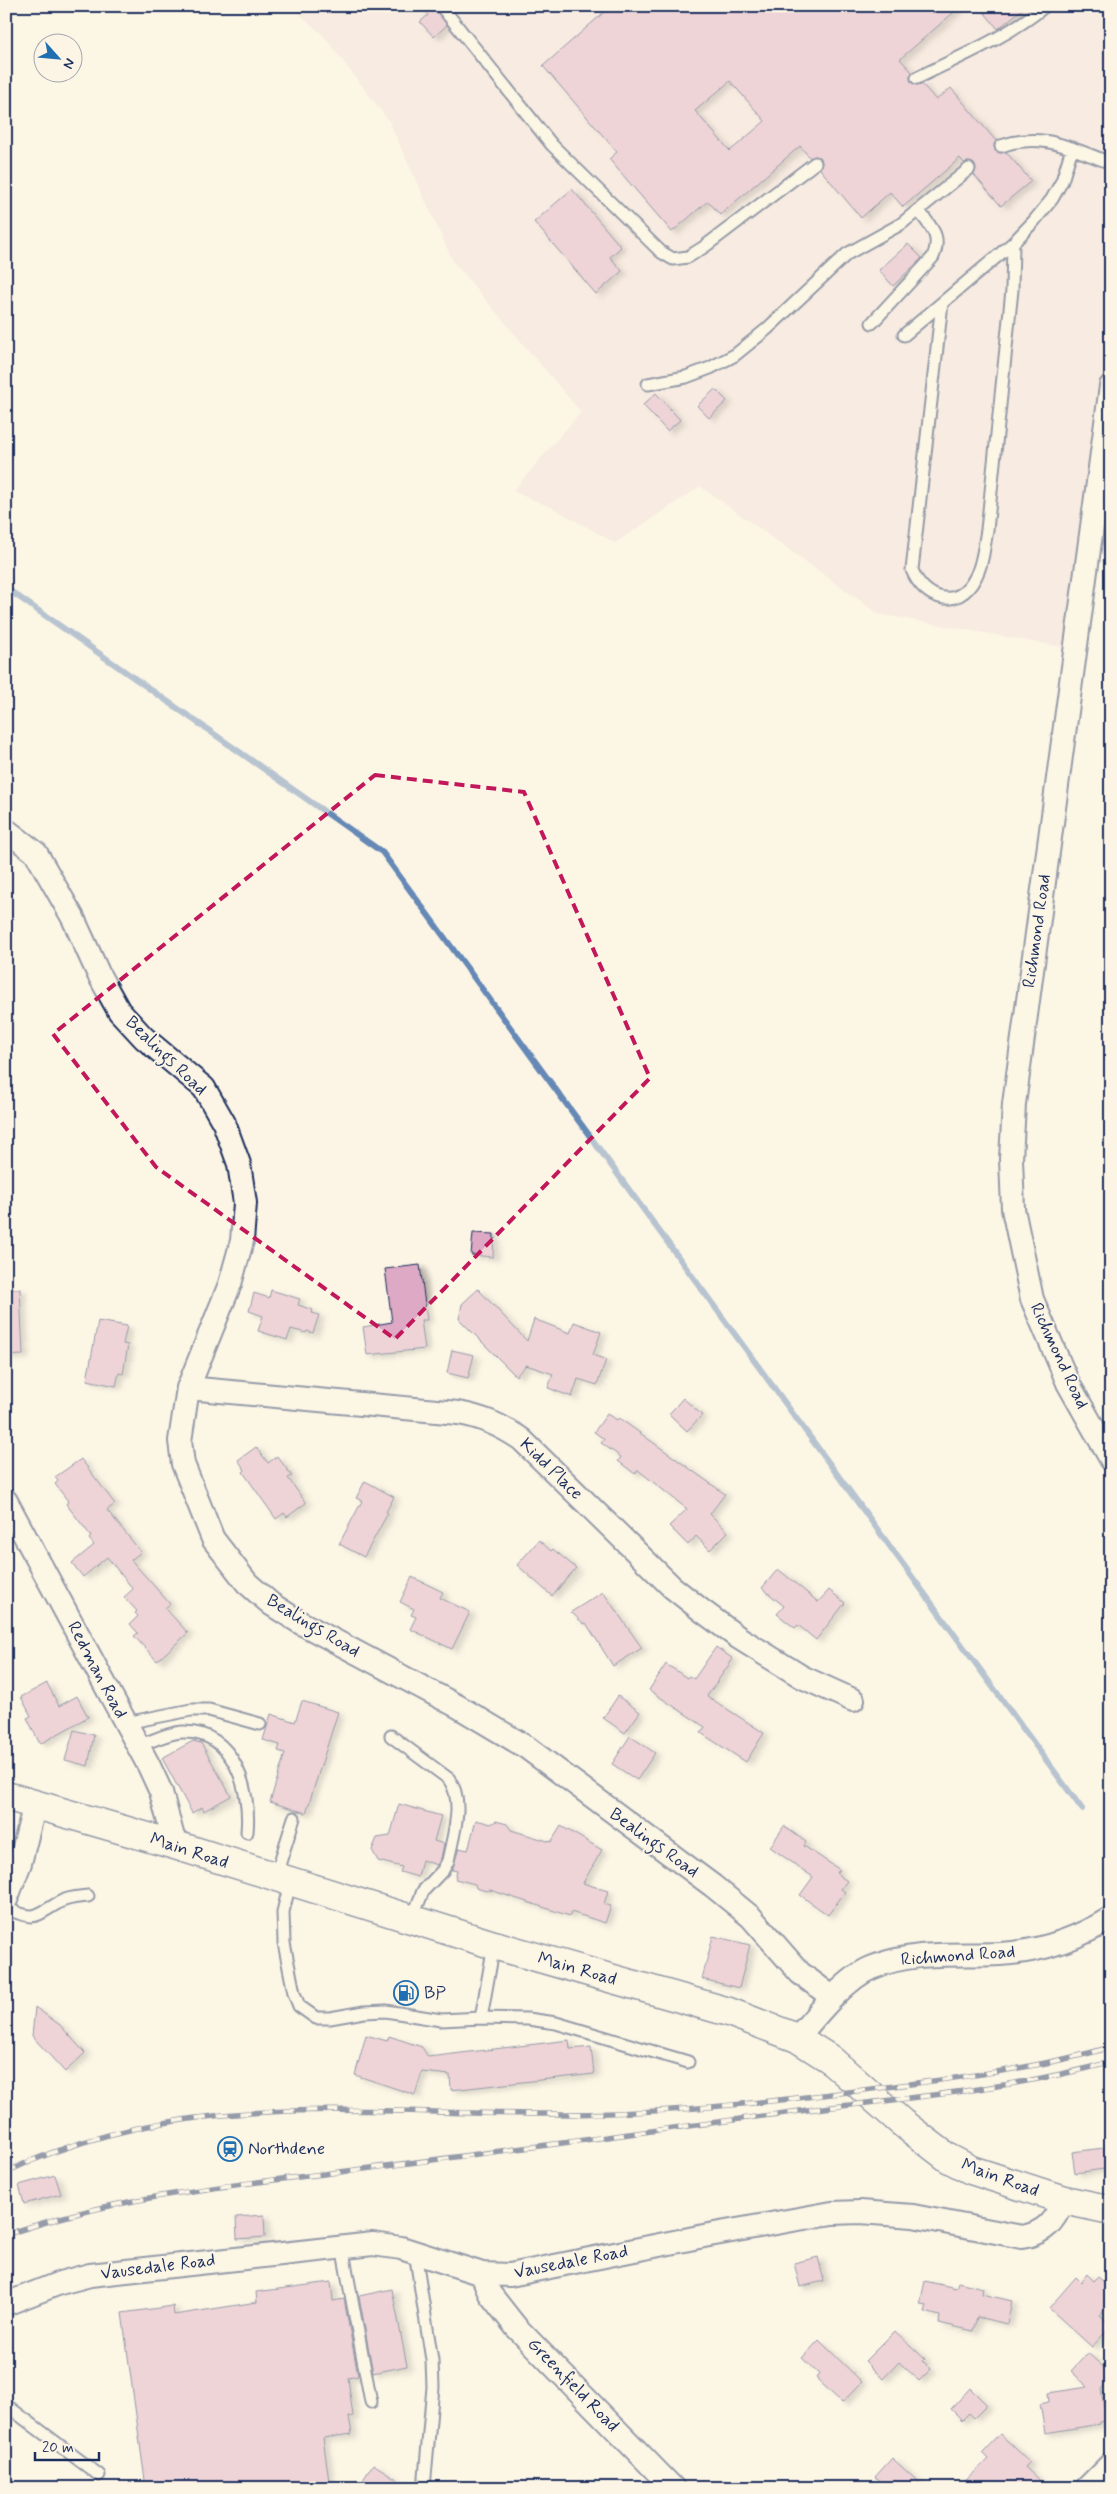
<svg xmlns="http://www.w3.org/2000/svg" width="1117" height="2494" viewBox="0 0 1117 2494" font-family="Mynerve,sans-serif">
<style>
.built{fill:#f3dedb}
.lines{fill:none;stroke-linecap:round;stroke-linejoin:round}
.stream{stroke:#6588b6;stroke-width:6}
.building{fill:#dda9c5;stroke:#1b2f5e;fill-rule:evenodd;filter:url(#shadow)}
.lane-casing{stroke:#1b2f5e;stroke-width:15}
.street-casing{stroke:#1b2f5e;stroke-width:26}
.secondary-casing{stroke:#1b2f5e;stroke-width:31}
.lane{stroke:#fcf5e5;stroke-width:11}
.street{stroke:#fcf5e5;stroke-width:22}
.secondary{stroke:#fcf5e5;stroke-width:28}
.rail-casing{stroke:#1b2f5e;stroke-width:5.5}
.rail{stroke:#fcf5e5;stroke-width:4;stroke-dasharray:11;stroke-linecap:butt}
.marked{fill:none;stroke:#c2185b;stroke-width:4;stroke-dasharray:10 6;stroke-linejoin:round}
.labels{text-anchor:middle;dominant-baseline:central;stroke-width:4;stroke-linejoin:round;paint-order:stroke}
.street-label{font-size:18px;fill:#1b2f5e;stroke:#fcf5e5}
.poi-label{font-size:18px;fill:#1b2f5e;stroke:#fcf5e5;text-anchor:start}
</style>
<defs>
<filter id="shadow"><feDropShadow dx="5.5" dy="3" stdDeviation="2.5" flood-color="#0004"/></filter>
</defs>
<rect width="100%" height="100%" fill="#fcf5e5"/>
<filter id="ink" filterUnits="userSpaceOnUse"><feTurbulence type="fractalNoise" baseFrequency=".02" numOctaves="2"/><feDisplacementMap in="SourceGraphic" scale="10" xChannelSelector="R" yChannelSelector="G"/><feConvolveMatrix kernelMatrix="1 2 1 2 8 2 1 2 1" color-interpolation-filters="sRGB"/></filter>
<g filter="url(#ink)">
<path class="built" d="M 291,6 L 1111,6 L 1111,331 L 1063,647 L 879,614 L 700,486 L 615,543 L 555,509 L 513,491 L 581,412 L 453,261 L 389,121 L 324,36 Z"/>
<g class="lines">
<path class="stream" d="M 6,588 L 382,852 L 1082,1809"/>
</g>
<path class="building" d="M 421,6 L 434,6 L 447,25 L 434,37 L 420,22 L 428,15 Z
M 611,6 L 961,6 L 900,59 L 912,72 L 910,77 L 911,82 L 916,85 L 922,84 L 936,100 L 951,88 L 996,141 L 994,145 L 995,151 L 1000,153 L 1006,152 L 1031,181 L 1001,206 L 974,175 L 976,168 L 974,164 L 968,162 L 964,163 L 960,158 L 903,207 L 890,192 L 861,218 L 820,169 L 822,163 L 821,158 L 815,156 L 810,158 L 800,146 L 720,215 L 708,201 L 672,232 L 609,159 L 617,152 L 543,66 ZM 730,81 L 765,121 L 730,151 L 695,111 Z
M 979,6 L 1026,6 L 998,29 Z
M 572,189 L 621,247 L 610,257 L 622,271 L 596,294 L 534,222 Z
M 908,244 L 922,258 L 893,286 L 879,270 Z
M 715,389 L 727,401 L 709,418 L 697,406 Z
M 656,393 L 680,420 L 667,431 L 643,405 Z
M 473,1233 L 494,1234 L 493,1257 L 471,1255 Z
M 420,1265 L 427,1320 L 421,1320 L 425,1349 L 367,1355 L 363,1327 L 392,1322 L 385,1269 Z
M 6,1289 L 20,1289 L 23,1355 L 6,1356 Z
M 478,1289 L 527,1341 L 534,1319 L 570,1333 L 574,1322 L 601,1332 L 593,1355 L 606,1360 L 597,1385 L 578,1379 L 572,1397 L 548,1388 L 553,1374 L 526,1365 L 516,1376 L 459,1319 L 462,1304 Z
M 271,1290 L 300,1299 L 298,1305 L 313,1310 L 312,1313 L 319,1315 L 313,1333 L 307,1331 L 306,1333 L 291,1329 L 287,1340 L 258,1331 L 263,1316 L 249,1311 L 254,1293 L 269,1298 Z
M 98,1321 L 127,1326 L 123,1344 L 128,1345 L 123,1374 L 119,1373 L 116,1386 L 87,1380 Z
M 452,1350 L 474,1355 L 468,1378 L 447,1373 Z
M 683,1398 L 702,1415 L 687,1431 L 669,1414 Z
M 607,1414 L 617,1420 L 619,1418 L 725,1494 L 710,1514 L 728,1532 L 710,1550 L 696,1536 L 688,1545 L 669,1526 L 687,1509 L 638,1470 L 635,1474 L 618,1461 L 621,1457 L 601,1443 L 604,1439 L 594,1432 Z
M 256,1447 L 268,1463 L 277,1456 L 292,1476 L 288,1478 L 306,1503 L 287,1517 L 284,1513 L 276,1519 L 243,1472 L 245,1470 L 238,1460 Z
M 81,1459 L 115,1504 L 107,1510 L 141,1552 L 131,1560 L 170,1604 L 165,1608 L 188,1633 L 157,1661 L 134,1636 L 138,1633 L 130,1624 L 138,1616 L 135,1613 L 137,1611 L 124,1597 L 133,1589 L 107,1557 L 83,1577 L 72,1563 L 94,1545 L 89,1539 L 91,1536 L 66,1504 L 68,1501 L 55,1484 L 58,1481 L 55,1477 Z
M 365,1481 L 394,1497 L 386,1512 L 388,1513 L 364,1557 L 339,1544 L 362,1501 L 356,1498 Z
M 539,1540 L 551,1551 L 553,1549 L 576,1568 L 552,1596 L 517,1565 Z
M 778,1569 L 818,1602 L 829,1590 L 845,1603 L 816,1640 L 798,1625 L 795,1628 L 777,1614 L 784,1606 L 762,1588 Z
M 412,1577 L 443,1592 L 440,1598 L 470,1612 L 452,1649 L 410,1629 L 416,1617 L 411,1615 L 414,1609 L 400,1602 Z
M 603,1592 L 642,1648 L 613,1666 L 586,1623 L 584,1624 L 571,1612 Z
M 716,1647 L 733,1659 L 707,1696 L 764,1733 L 746,1762 L 701,1733 L 705,1727 L 649,1690 L 666,1664 L 687,1678 L 689,1676 L 694,1679 Z
M 47,1683 L 59,1706 L 77,1696 L 88,1717 L 40,1744 L 27,1718 L 31,1716 L 21,1697 Z
M 618,1696 L 640,1712 L 625,1733 L 603,1718 Z
M 302,1701 L 338,1712 L 306,1813 L 270,1802 L 285,1753 L 278,1751 L 280,1745 L 263,1740 L 271,1714 L 295,1722 Z
M 74,1730 L 94,1735 L 88,1766 L 65,1760 Z
M 630,1736 L 655,1753 L 637,1780 L 612,1764 Z
M 193,1741 L 201,1743 L 231,1796 L 204,1811 L 202,1807 L 192,1813 L 162,1758 Z
M 399,1804 L 441,1816 L 434,1841 L 444,1844 L 441,1858 L 437,1865 L 422,1860 L 418,1877 L 400,1872 L 402,1867 L 378,1861 L 372,1850 L 377,1838 L 390,1836 Z
M 476,1820 L 491,1824 L 496,1821 L 507,1824 L 511,1830 L 551,1842 L 561,1826 L 602,1850 L 583,1883 L 608,1891 L 604,1904 L 611,1906 L 605,1923 L 571,1912 L 570,1916 L 490,1890 L 486,1891 L 476,1888 L 475,1884 L 455,1879 L 457,1871 L 452,1870 L 459,1848 L 468,1850 Z
M 784,1826 L 806,1842 L 804,1846 L 840,1870 L 836,1873 L 847,1881 L 841,1889 L 845,1892 L 828,1915 L 800,1895 L 813,1877 L 770,1847 Z
M 713,1936 L 750,1945 L 739,1988 L 702,1979 Z
M 35,2007 L 60,2025 L 85,2053 L 65,2072 L 32,2036 Z
M 366,2035 L 387,2041 L 389,2036 L 422,2047 L 428,2057 L 569,2040 L 570,2049 L 591,2047 L 594,2074 L 451,2090 L 450,2075 L 422,2072 L 415,2095 L 355,2075 Z
M 1111,2147 L 1111,2168 L 1075,2173 L 1072,2152 Z
M 55,2175 L 61,2194 L 24,2204 L 19,2185 Z
M 264,2215 L 265,2237 L 237,2239 L 236,2217 Z
M 818,2257 L 824,2281 L 800,2287 L 794,2263 Z
M 1087,2274 L 1094,2281 L 1098,2277 L 1111,2288 L 1111,2303 L 1100,2315 L 1111,2326 L 1092,2347 L 1049,2308 L 1076,2277 L 1081,2282 Z
M 925,2281 L 956,2288 L 958,2282 L 983,2288 L 982,2294 L 1012,2301 L 1007,2324 L 977,2317 L 973,2331 L 939,2323 L 940,2316 L 925,2312 L 927,2305 L 920,2304 Z
M 331,2282 L 333,2301 L 344,2299 L 358,2376 L 348,2378 L 353,2416 L 349,2417 L 352,2434 L 323,2438 L 330,2488 L 146,2488 L 122,2313 L 173,2306 L 174,2315 L 257,2302 L 256,2292 Z
M 392,2289 L 407,2366 L 373,2373 L 359,2296 Z
M 895,2331 L 925,2359 L 923,2361 L 931,2369 L 919,2381 L 899,2362 L 883,2379 L 865,2361 Z
M 819,2340 L 862,2382 L 842,2403 L 816,2378 L 819,2374 L 802,2358 Z
M 1088,2353 L 1111,2374 L 1111,2378 L 1101,2389 L 1106,2421 L 1100,2422 L 1100,2424 L 1045,2433 L 1040,2404 L 1049,2402 L 1048,2393 L 1088,2387 L 1071,2371 Z
M 970,2388 L 987,2405 L 974,2418 L 969,2413 L 962,2420 L 951,2409 Z
M 1000,2434 L 1030,2462 L 1025,2467 L 1047,2488 L 958,2488 L 988,2459 L 982,2453 Z
M 892,2458 L 925,2488 L 887,2488 L 875,2477 Z
M 373,2464 L 411,2488 L 358,2488 Z"/>
<g class="lines">
<defs>
<path id="lane" d="M 441,6 L 552,145 L 661,252 L 673,259 L 688,257 L 704,247 L 815,163
M 917,78 C 961,56 1006,38 1045,6
M 1001,146 C 1042,131 1072,149 1111,163
M 942,303 L 912,570 C 924,600 958,611 975,578 C 983,564 984,546 987,530 L 1012,290 L 1013,243
M 872,323 L 933,257 C 942,235 931,228 919,211
M 904,335 L 1013,243 L 1034,221 L 1052,199 L 1062,181 L 1072,148
M 648,384 L 686,377 L 710,368 L 735,355 L 767,329 L 847,254 L 901,224 L 969,169
M 126,1723 L 191,1710 L 209,1710 L 260,1724
M 391,1736 L 449,1779 C 465,1802 453,1835 448,1861 L 443,1870 L 423,1891 L 412,1919
M 138,1746 C 152,1741 167,1733 182,1732 C 235,1730 251,1791 247,1832
M 275,1878 L 294,1818
M 290,1883 L 283,1912 L 284,1943 L 294,1993 L 299,2006 L 316,2018 L 330,2018 L 364,2012 L 386,2011 L 441,2020 L 481,2018 L 528,2019 L 556,2023 L 688,2062
M 6,1908 C 37,1922 34,1916 60,1902 C 69,1897 79,1897 88,1896
M 481,2018 L 494,1945
M 342,2246 L 371,2402
M 415,2252 L 432,2360 L 433,2387 L 424,2488
M 6,2405 L 99,2475"/>
<path id="street" d="M 1111,386 L 1014,1104 L 1011,1159 L 1013,1209 L 1032,1299 L 1068,1383 L 1111,1459
M 6,830 L 36,853 L 73,918 L 99,975 L 119,1011 L 144,1038 L 204,1088 L 224,1123 L 239,1164 L 245,1203 L 242,1241 L 230,1284 L 188,1388 L 180,1441 L 183,1464 L 213,1539 L 247,1583 L 271,1604 L 301,1623 L 459,1707 L 526,1747 L 713,1886 L 751,1917 L 800,1973 L 832,1997
M 188,1388 L 458,1413 C 482,1417 500,1425 521,1439 L 672,1587 L 701,1610 L 739,1638 L 802,1677 L 853,1700
M 6,1501 L 149,1766 L 161,1792 L 175,1845
M 6,1900 L 20,1863 L 35,1804
M 797,2038 C 816,2016 845,1979 871,1968 C 913,1950 956,1956 1000,1954 C 1039,1952 1077,1939 1111,1918
M 482,2274 L 490,2294 L 516,2327 L 673,2488
M 6,2304 L 60,2283 L 90,2275 L 373,2244 L 401,2248 L 482,2274 L 510,2275 L 709,2235 L 832,2213 L 860,2212 L 913,2216 L 1022,2237 C 1046,2233 1054,2221 1064,2200
M 1087,2488 L 1111,2464"/>
<path id="secondary" d="M 6,1796 L 175,1845 L 494,1945 L 729,2012 L 797,2038 L 830,2059 L 901,2122 L 948,2158 L 971,2170 L 1064,2200 L 1111,2210"/>
</defs>
<use href="#lane" class="lane-casing"/>
<use href="#street" class="street-casing"/>
<use href="#secondary" class="secondary-casing"/>
<use href="#lane" class="lane"/>
<use href="#street" class="street"/>
<use href="#secondary" class="secondary"/>
<defs>
<path id="rail" d="M 6,2172 C 191,2085 375,2116 571,2114 C 680,2113 787,2100 895,2086 C 968,2076 1040,2068 1111,2047
M 6,2235 C 116,2196 233,2185 348,2171 C 499,2152 649,2131 800,2111 C 904,2098 1009,2090 1111,2062"/>
</defs>
<use href="#rail" class="rail-casing"/>
<use href="#rail" class="rail"/>
</g>
</g>
<path d="M0 0H1117V2494H0ZM 375,775 L 524,792 L 650,1078 L 395,1339 L 156,1167 L 53,1034 Z" fill="#fcf5e5" fill-opacity=".55" fill-rule="evenodd"/>
<path class="marked" d="M 375,775 L 524,792 L 650,1078 L 395,1339 L 156,1167 L 53,1034 Z"/>
<defs>
<symbol id="fuel-ring" viewBox="-11 -11 22 22"><circle r="9.5" fill="#fcf5e5" stroke="#1f6fb2" stroke-width="1.5"/><path d="M-5.5-6h7V0h2V4h1.3V-2.5L3-4.5l.8-.8L6-3V5H2.5V1h-1V6h-7ZM-4.2-4.7v3.2H.2V-4.7Z" fill="#1f6fb2"/></symbol>
<symbol id="station-ring" viewBox="-11 -11 22 22"><circle r="9.5" fill="#fcf5e5" stroke="#1f6fb2" stroke-width="1.5"/><path d="M-3-6H3Q5-6 5-4V2Q5 4 3 4L4.5 6H3L1.5 4h-3L-3 6H-4.5L-3 4Q-5 4-5 2V-4Q-5-6-3-6ZM-3.5-4v3h7v-3ZM-3.5 1v1.5H-2V1ZM2 1v1.5H3.5V1Z" fill="#1f6fb2"/></symbol>
</defs>
<g fill-rule="evenodd">
<use href="#fuel-ring" x="392" y="1979" width="28" height="28"/>
<use href="#station-ring" x="216" y="2135" width="28" height="28"/>
</g>
<g class="labels">
<g class="street-label">
<text transform="translate(1037 931) rotate(-82)">Richmond Road</text>
<text transform="translate(166 1056) rotate(44)">Bealings Road</text>
<text transform="translate(1059 1356) rotate(65)">Richmond Road</text>
<text transform="translate(551 1469) rotate(44)">Kidd Place</text>
<text transform="translate(313 1626) rotate(31)">Bealings Road</text>
<text transform="translate(97 1670) rotate(62)">Redman Road</text>
<text transform="translate(654 1843) rotate(36)">Bealings Road</text>
<text transform="translate(189 1851) rotate(18)">Main Road</text>
<text transform="translate(958 1956) rotate(-4)">Richmond Road</text>
<text transform="translate(577 1969) rotate(16)">Main Road</text>
<text transform="translate(1000 2178) rotate(20)">Main Road</text>
<text transform="translate(571 2262) rotate(-11)">Vausedale Road</text>
<text transform="translate(158 2267) rotate(-7)">Vausedale Road</text>
<text transform="translate(573 2385) rotate(46)">Greenfield Road</text>
</g>
<g class="poi-label">
<text x="424" y="1993">BP</text>
<text x="248" y="2149">Northdene</text>
</g>
</g>
<rect width="1117" height="2494" fill="none" stroke="#fcf5e5" stroke-width="25"/>
<rect x="12" y="12" width="1092" height="2469" fill="none" stroke="#1b2f5e" stroke-width="2" filter="url(#ink)"/>
<g transform="translate(58 58) rotate(117)"><circle r="24" fill="#fcf5e5" stroke="#a2a6af"/>
<path d="M0-4L9 19L0 12L-9 19Z" fill="#1f6fb2"/>
<text y="-8" font-size="14" font-weight="bold" text-anchor="middle" fill="#1b2f5e">N</text>
</g>
<path d="M35 2452v8h64v-8" fill="none" stroke="#1b2f5e" stroke-width="2.5"/>
<text x="42" y="2452" font-size="15" fill="#1b2f5e" stroke="#fcf5e5" stroke-width="4" paint-order="stroke">20 m</text>
</svg>
